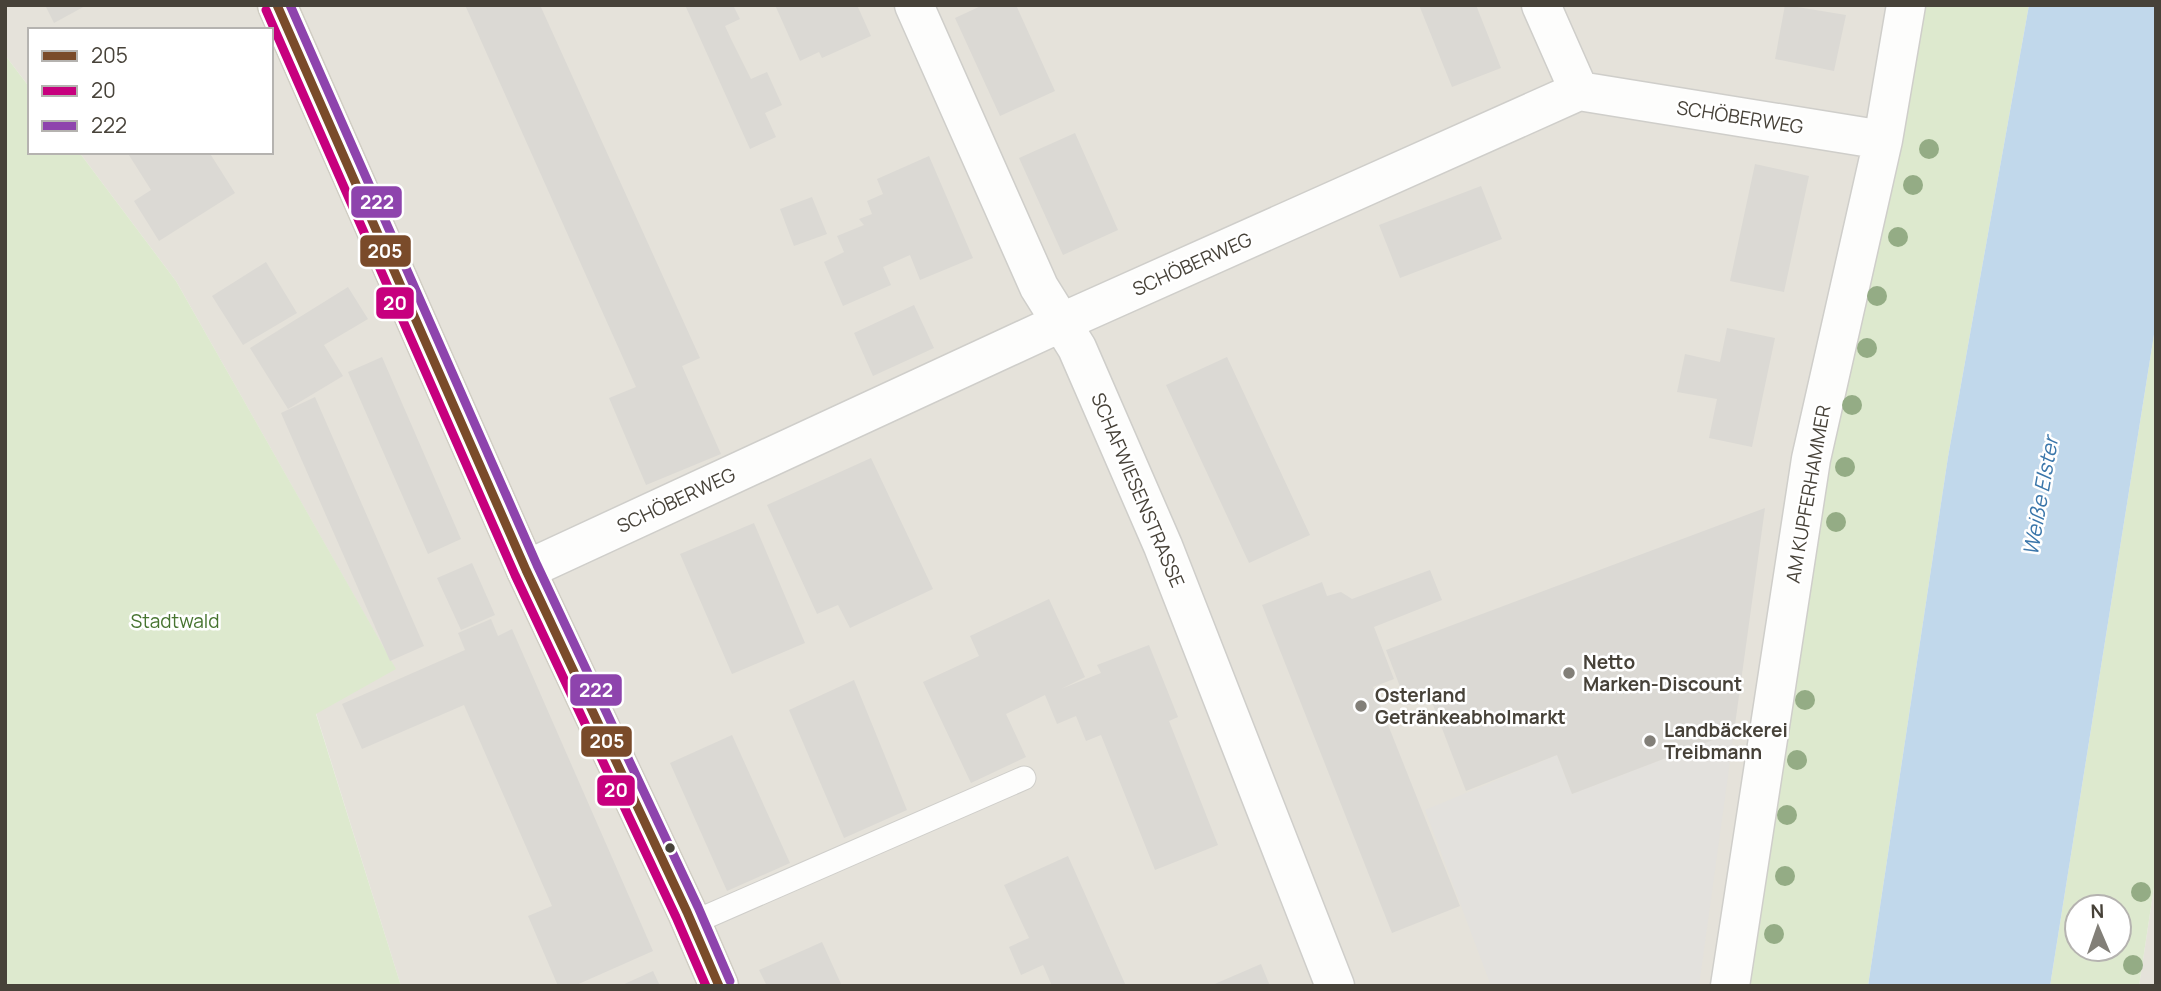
<svg xmlns="http://www.w3.org/2000/svg" width="2161" height="991" viewBox="0 0 2161 991" font-family="Manrope,sans-serif">
<style>
.residential{fill:#e5e2da}
.green{fill:#dde9ce;fill-rule:evenodd}
.parking{fill:#e3e1dd}
.water{fill:#c1d8eb}
.building{fill:#dbd9d4}
.lines{fill:none;stroke-linecap:round;stroke-linejoin:round}
.lane-casing{stroke:#cfceca;stroke-width:25}
.street-casing{stroke:#cfceca;stroke-width:41}
.secondary-casing{stroke:#d0cdc3;stroke-width:41}
.lane{stroke:#fdfdfc;stroke-width:23}
.street{stroke:#fdfdfc;stroke-width:38}
.secondary{stroke:#f6f5f0;stroke-width:38}
.bus-1-casing{stroke:#fff;stroke-width:14}
.bus-2-casing{stroke:#fff;stroke-width:14}
.bus-3-casing{stroke:#fff;stroke-width:14}
.bus-1{stroke:#7a4b2a;stroke-width:9}
.bus-2{stroke:#c7007e;stroke-width:9}
.bus-3{stroke:#8e44ad;stroke-width:9}
.tree{fill:#94ac85}
.poi-dot{fill:#827f78;stroke:#fff;stroke-width:2.5}
.bus-dot{fill:#474239;stroke:#fff;stroke-width:2.5}
.labels{text-anchor:middle;dominant-baseline:central;stroke-width:5;stroke-linejoin:round;paint-order:stroke}
.street-label{font-size:19px;fill:#474239;stroke:#fff}
.park-label{font-size:19px;fill:#477430;stroke:#fff}
.poi-label{font-size:19px;font-weight:bold;fill:#474239;stroke:#fff;text-anchor:start}
.water-label{font-size:21px;font-style:italic;fill:#3a76aa;stroke:#fff}
.line-badge{stroke:#fff;stroke-width:2.5}
.badge-label{font-size:19px;text-anchor:middle;font-weight:bold;fill:#fff}
</style>
<rect width="100%" height="100%" fill="#f1f0ec"/>
<path class="residential" d="M 5,5 L 1922,5 L 1749,986 L 401,986 L 316,713 L 395,668 L 176,281 L 79,152 L 271,152 L 271,30 L 30,30 L 30,88 L 5,55 Z
M 2156,874 L 2156,986 L 2139,986 Z"/>
<path class="green" d="M 1922,5 L 2029,5 L 1948,457 L 1868,986 L 1749,986 L 1826,468 Z
M 5,55 L 30,88 L 30,152 L 79,152 L 176,281 L 396,669 L 316,714 L 401,986 L 5,986 Z
M 2156,322 L 2156,874 L 2139,986 L 2050,986 ZM 2077,907 L 2119,907 L 2119,949 L 2077,949 Z"/>
<path class="parking" d="M 1734,732 L 1699,986 L 1491,986 L 1425,810 L 1557,755 L 1572,794 Z"/>
<path class="water" d="M 2029,5 L 2156,5 L 2156,322 L 2050,986 L 1868,986 L 1948,457 Z"/>
<path class="building" d="M 45,5 L 87,5 L 54,23 Z
M 465,5 L 540,5 L 700,358 L 682,366 L 721,454 L 646,485 L 609,398 L 636,387 Z
M 685,5 L 733,5 L 740,19 L 725,26 L 731,39 L 751,79 L 767,72 L 782,105 L 765,113 L 776,137 L 750,149 Z
M 775,5 L 857,5 L 871,36 L 822,58 L 819,52 L 800,61 Z
M 983,5 L 1016,5 L 1055,91 L 1000,116 L 955,18 Z
M 1419,5 L 1476,5 L 1501,68 L 1452,87 Z
M 1785,5 L 1846,15 L 1834,71 L 1775,59 Z
M 1075,133 L 1118,230 L 1063,255 L 1019,158 Z
M 127,152 L 209,152 L 235,193 L 159,241 L 134,201 L 151,190 Z
M 929,156 L 973,258 L 920,280 L 910,255 L 883,267 L 891,285 L 843,306 L 824,262 L 844,252 L 837,236 L 864,225 L 859,219 L 872,214 L 867,201 L 883,194 L 877,179 Z
M 1755,164 L 1809,176 L 1784,292 L 1730,281 Z
M 1481,186 L 1502,239 L 1400,278 L 1379,225 Z
M 812,197 L 827,234 L 794,246 L 780,209 Z
M 266,262 L 297,313 L 243,345 L 212,296 Z
M 348,287 L 368,319 L 324,345 L 343,376 L 288,409 L 250,348 Z
M 914,305 L 934,348 L 873,376 L 854,333 Z
M 1727,328 L 1775,338 L 1752,447 L 1709,438 L 1717,399 L 1677,392 L 1685,354 L 1720,362 Z
M 382,357 L 461,539 L 428,554 L 348,372 Z
M 1227,357 L 1310,535 L 1249,563 L 1166,385 Z
M 315,397 L 424,646 L 390,661 L 281,413 Z
M 871,458 L 933,589 L 850,628 L 838,605 L 817,614 L 767,505 Z
M 1765,508 L 1734,732 L 1572,794 L 1557,755 L 1466,791 L 1430,697 L 1407,705 L 1386,650 Z
M 754,523 L 805,643 L 732,674 L 680,554 Z
M 472,563 L 495,615 L 461,630 L 437,578 Z
M 1430,570 L 1442,600 L 1374,627 L 1394,679 L 1373,687 L 1460,906 L 1392,933 L 1262,605 L 1322,582 L 1327,596 L 1341,592 L 1352,599 Z
M 1049,599 L 1085,677 L 1061,689 L 1101,673 L 1097,665 L 1149,645 L 1178,717 L 1169,721 L 1218,845 L 1155,870 L 1101,735 L 1086,741 L 1076,716 L 1057,724 L 1045,695 L 1006,714 L 1026,757 L 971,783 L 923,682 L 979,656 L 970,636 Z
M 491,619 L 498,636 L 512,629 L 653,951 L 574,986 L 558,986 L 528,916 L 552,906 L 464,705 L 362,749 L 342,704 L 465,650 L 458,633 Z
M 854,680 L 907,810 L 844,838 L 789,710 Z
M 732,735 L 790,863 L 727,891 L 670,763 Z
M 1068,856 L 1126,986 L 1052,986 L 1043,965 L 1021,975 L 1009,947 L 1029,938 L 1004,885 Z
M 822,942 L 842,986 L 767,986 L 759,970 Z
M 1261,964 L 1270,986 L 1210,986 Z
M 653,971 L 660,986 L 620,986 Z"/>
<g class="lines">
<defs>
<path id="lane" d="M 692,923 L 1024,778"/>
<path id="street" d="M 914,5 L 1039,287 L 1077,348 L 1163,546 L 1335,986
M 1541,5 L 1579,91
M 526,570 L 1060,323 L 1579,91 L 1883,140
M 1730,986 L 1811,459 L 1883,140 L 1906,5"/>
<path id="secondary" d="M 277,5 L 526,570 L 687,912 L 719,986"/>
</defs>
<use href="#lane" class="lane-casing"/>
<use href="#street" class="street-casing"/>
<use href="#secondary" class="secondary-casing"/>
<use href="#lane" class="lane"/>
<use href="#street" class="street"/>
<use href="#secondary" class="secondary"/>
<defs>
<path id="bus-1" d="M 277,5 L 526,570 L 687,912 L 719,986"/>
<path id="bus-2" d="M 266,10 L 515,575 L 676,917 L 706,986"/>
<path id="bus-3" d="M 290,5 L 537,565 L 698,907 L 730,981"/>
</defs>
<use href="#bus-1" class="bus-1-casing"/>
<use href="#bus-2" class="bus-2-casing"/>
<use href="#bus-3" class="bus-3-casing"/>
<use href="#bus-1" class="bus-1"/>
<use href="#bus-2" class="bus-2"/>
<use href="#bus-3" class="bus-3"/>
</g>
<g class="tree">
<circle cx="1929" cy="149" r="10"/>
<circle cx="1913" cy="185" r="10"/>
<circle cx="1898" cy="237" r="10"/>
<circle cx="1877" cy="296" r="10"/>
<circle cx="1867" cy="348" r="10"/>
<circle cx="1852" cy="405" r="10"/>
<circle cx="1845" cy="467" r="10"/>
<circle cx="1836" cy="522" r="10"/>
<circle cx="1805" cy="700" r="10"/>
<circle cx="1797" cy="760" r="10"/>
<circle cx="1787" cy="815" r="10"/>
<circle cx="1785" cy="876" r="10"/>
<circle cx="2141" cy="892" r="10"/>
<circle cx="1774" cy="934" r="10"/>
<circle cx="2133" cy="965" r="10"/>
</g>
<g class="poi-dot">
<circle cx="1569" cy="673" r="7"/>
<circle cx="1361" cy="706" r="7"/>
<circle cx="1650" cy="741" r="7"/>
</g>
<circle class="bus-dot" cx="670" cy="848" r="6"/>
<g class="labels">
<g class="street-label">
<text transform="translate(1740 117) rotate(9)">SCHÖBERWEG</text>
<text transform="translate(1192 264) rotate(-24)">SCHÖBERWEG</text>
<text transform="translate(1138 490) rotate(67)">SCHAFWIESENSTRASSE</text>
<text transform="translate(1808 494) rotate(-80)">AM KUPFERHAMMER</text>
<text transform="translate(676 500) rotate(-25)">SCHÖBERWEG</text>
</g>
<g class="park-label">
<text x="175" y="621">Stadtwald</text>
</g>
<g class="poi-label">
<text x="1583" y="662">Netto<tspan x="1583" dy="22">Marken-Discount</tspan></text>
<text x="1375" y="695">Osterland<tspan x="1375" dy="22">Getränkeabholmarkt</tspan></text>
<text x="1664" y="730">Landbäckerei<tspan x="1664" dy="22">Treibmann</tspan></text>
</g>
<g class="water-label">
<text transform="translate(2040 496) rotate(-80)">Weiße Elster</text>
</g>
</g>
<g class="line-badge">
<rect x="350" y="185" width="53" height="34" rx="7" fill="#8e44ad"/>
<rect x="359" y="234" width="53" height="34" rx="7" fill="#7a4b2a"/>
<rect x="375" y="286" width="40" height="34" rx="7" fill="#c7007e"/>
<rect x="569" y="673" width="54" height="34" rx="7" fill="#8e44ad"/>
<rect x="580" y="725" width="53" height="33" rx="7" fill="#7a4b2a"/>
<rect x="596" y="774" width="40" height="33" rx="7" fill="#c7007e"/>
</g>
<g class="badge-label">
<text x="377" y="209">222</text>
<text x="385" y="258">205</text>
<text x="395" y="310">20</text>
<text x="596" y="697">222</text>
<text x="607" y="748">205</text>
<text x="616" y="797">20</text>
</g>
<rect width="2161" height="991" fill="none" stroke="#474239" stroke-width="14"/>
<rect x="28" y="28" width="245" height="126" fill="#ffffff" stroke="#b5b3b0" stroke-width="2"/>
<rect x="42" y="51" width="35" height="10" fill="#7a4b2a" stroke="#b5b3b0" stroke-width="2"/>
<text x="91" y="63" font-size="21" fill="#474239">205</text>
<rect x="42" y="86" width="35" height="10" fill="#c7007e" stroke="#b5b3b0" stroke-width="2"/>
<text x="91" y="98" font-size="21" fill="#474239">20</text>
<rect x="42" y="121" width="35" height="10" fill="#8e44ad" stroke="#b5b3b0" stroke-width="2"/>
<text x="91" y="133" font-size="21" fill="#474239">222</text>
<g transform="translate(2098 928) rotate(358)"><circle r="33" fill="#ffffff" stroke="#b5b3b0" stroke-width="2"/>
<path d="M0-5L12 26L0 18L-12 26Z" fill="#827f78"/>
<text y="-10" font-size="19" font-weight="bold" text-anchor="middle" fill="#474239">N</text>
</g>
</svg>
